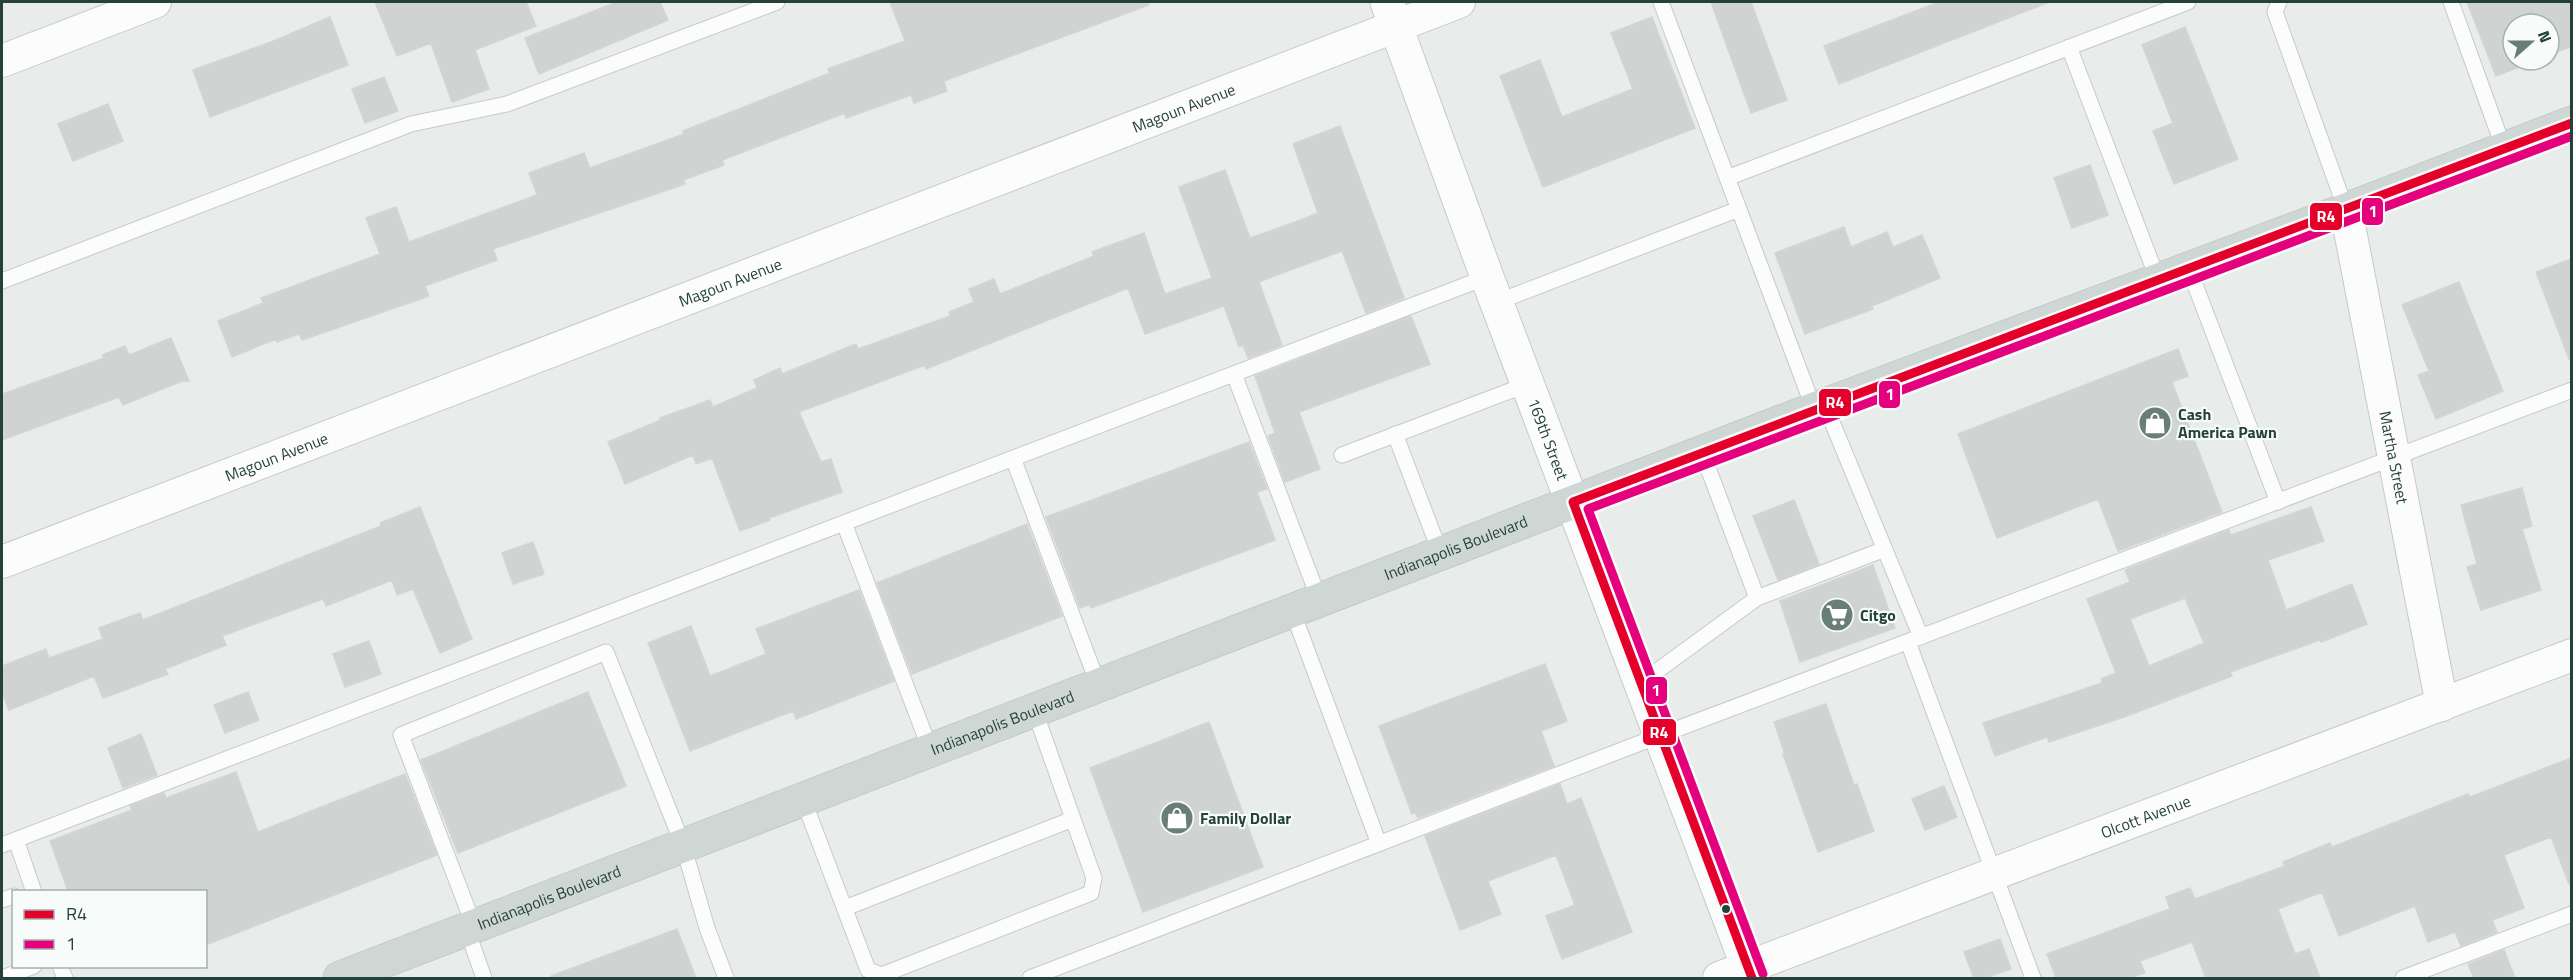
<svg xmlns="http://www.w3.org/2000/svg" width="2573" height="980" viewBox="0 0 2573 980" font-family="'Titillium Web',sans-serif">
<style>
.building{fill:#cfd4d2;stroke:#d1d6d4;stroke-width:1.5;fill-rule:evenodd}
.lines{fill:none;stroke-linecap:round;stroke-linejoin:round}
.lane-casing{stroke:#c5cac8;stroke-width:17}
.street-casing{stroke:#c5cac8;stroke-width:34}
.secondary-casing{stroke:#c3cbc8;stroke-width:35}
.primary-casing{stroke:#c3ccc9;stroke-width:35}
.lane{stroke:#fcfcfc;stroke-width:15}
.street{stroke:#fcfcfc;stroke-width:32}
.secondary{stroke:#fcfcfc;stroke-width:33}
.primary{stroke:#cfd7d5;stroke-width:33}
.bus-1-casing{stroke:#f7fbf9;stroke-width:14}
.bus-2-casing{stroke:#f7fbf9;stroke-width:14}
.bus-1{stroke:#e4002b;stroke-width:9}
.bus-2{stroke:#e5007d;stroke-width:9}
.bus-dot{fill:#24423a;stroke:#f7fbf9;stroke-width:2}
.labels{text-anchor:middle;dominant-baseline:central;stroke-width:4.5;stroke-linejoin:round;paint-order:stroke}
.street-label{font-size:16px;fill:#24423a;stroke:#f7fbf9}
.poi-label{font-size:16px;font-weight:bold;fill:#24423a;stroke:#f7fbf9;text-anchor:start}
.line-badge{stroke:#f7fbf9;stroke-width:2}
.badge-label{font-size:16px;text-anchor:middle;font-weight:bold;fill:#fff}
</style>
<rect width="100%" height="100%" fill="#e8edeb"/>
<path class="building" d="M 375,2 L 526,2 L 536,26 L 475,50 L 489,89 L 452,102 L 431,43 L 397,56 Z
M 617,2 L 660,2 L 668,20 L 539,74 L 525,38 Z
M 890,2 L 1149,2 L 1149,5 L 944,81 L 947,91 L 914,103 L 911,95 L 846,118 L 845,113 L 722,160 L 724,165 L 683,180 L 685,184 L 493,249 L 497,260 L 425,286 L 429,296 L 302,340 L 299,334 L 277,342 L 276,339 L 232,357 L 218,321 L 263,303 L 261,298 L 380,254 L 366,218 L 396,207 L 409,242 L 537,195 L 529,173 L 584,153 L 590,168 L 684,134 L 683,131 L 830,73 L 828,69 L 905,41 Z
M 1711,2 L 1751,2 L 1787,100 L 1751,113 Z
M 1939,2 L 2046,2 L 2047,3 L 1839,84 L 1824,46 Z
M 2467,2 L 2571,2 L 2571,47 L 2549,55 L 2549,24 L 2513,24 L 2513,60 L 2537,60 L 2496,76 Z
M 330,17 L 348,65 L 210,117 L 193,70 L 271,42 Z
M 1652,17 L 1695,128 L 1543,187 L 1500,76 L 1540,60 L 1562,117 L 1633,89 L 1611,33 Z
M 2185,27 L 2238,159 L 2174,184 L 2153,131 L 2173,123 L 2142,45 Z
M 384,77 L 398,111 L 365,123 L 352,89 Z
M 108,104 L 123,141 L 73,161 L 58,124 Z
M 1340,126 L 1404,298 L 1366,313 L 1342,251 L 1285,272 L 1259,282 L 1282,345 L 1248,358 L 1243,345 L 1239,347 L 1224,306 L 1145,334 L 1128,288 L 926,369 L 925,365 L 799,412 L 821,462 L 831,459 L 842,492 L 769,518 L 770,520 L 740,531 L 712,458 L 696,464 L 693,455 L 625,484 L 608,442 L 661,420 L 660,418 L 710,400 L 713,407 L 757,388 L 754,380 L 780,368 L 782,374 L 856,344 L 858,349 L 950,316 L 949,312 L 974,302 L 969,289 L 994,279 L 1000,294 L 1094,256 L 1092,252 L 1144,233 L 1165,294 L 1212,278 L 1179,187 L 1225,170 L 1250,238 L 1301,220 L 1318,213 L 1293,144 Z
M 2090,165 L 2108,215 L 2072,228 L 2054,178 Z
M 1844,227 L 1851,247 L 1887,232 L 1893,247 L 1922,235 L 1940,278 L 1872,306 L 1873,309 L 1805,334 L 1775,253 Z
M 2571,259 L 2571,359 L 2569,359 L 2536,272 Z
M 2459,282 L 2503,391 L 2436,419 L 2418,375 L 2429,371 L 2402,305 Z
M 1411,316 L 1430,364 L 1299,412 L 1320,469 L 1285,482 L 1268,436 L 1275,433 L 1255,376 Z
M 171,338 L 189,381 L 182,381 L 123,405 L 119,397 L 2,440 L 2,394 L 104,358 L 102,355 L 125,346 L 129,355 Z
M 2178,349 L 2188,376 L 2172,382 L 2222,512 L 2118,551 L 2098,499 L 1997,538 L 1958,434 Z
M 1249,442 L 1267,489 L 1257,492 L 1275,540 L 1091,608 L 1090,604 L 1080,608 L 1046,517 Z
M 2522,488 L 2532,526 L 2522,529 L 2541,590 L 2481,610 L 2467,567 L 2477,564 L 2461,505 Z
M 1794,500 L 1819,564 L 1778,580 L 1753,516 Z
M 420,507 L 472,639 L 440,653 L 413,589 L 397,595 L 392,580 L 326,606 L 323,599 L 222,636 L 226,645 L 165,669 L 168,674 L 103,698 L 94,676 L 9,710 L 2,692 L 2,666 L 46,649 L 49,658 L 103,639 L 99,628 L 140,613 L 143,620 L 381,526 L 380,523 Z
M 2311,507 L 2324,541 L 2268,560 L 2286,610 L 2352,584 L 2367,624 L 2321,642 L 2320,640 L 2230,672 L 2232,676 L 2124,717 L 2049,742 L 2047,737 L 1995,756 L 1983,723 L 2102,683 L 2101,679 L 2116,673 L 2087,599 L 2130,582 L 2125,570 L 2229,530 L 2231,535 ZM 2185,598 L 2204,643 L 2149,666 L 2130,619 Z
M 1027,524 L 1062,616 L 912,674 L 877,583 Z
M 533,542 L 544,574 L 513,584 L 502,553 Z
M 1873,565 L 1895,628 L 1800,662 L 1780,601 Z
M 859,590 L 894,681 L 796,719 L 793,711 L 690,751 L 648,643 L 691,626 L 710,676 L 766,654 L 756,629 Z
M 369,641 L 381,674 L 345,687 L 333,654 Z
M 1545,664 L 1567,721 L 1541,731 L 1554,766 L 1418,818 L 1415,812 L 1412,814 L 1379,726 Z
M 248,692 L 259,720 L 225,733 L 214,705 Z
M 588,692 L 626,786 L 458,853 L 421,760 Z
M 1826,704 L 1854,785 L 1857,784 L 1874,831 L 1818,852 L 1783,754 L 1785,754 L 1774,722 Z
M 1209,722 L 1263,867 L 1143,912 L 1090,768 Z
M 141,734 L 157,775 L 123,788 L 108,748 Z
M 2571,758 L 2571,884 L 2569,884 L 2551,837 L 2504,855 L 2524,908 L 2492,920 L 2497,932 L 2461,946 L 2455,932 L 2428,942 L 2415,906 L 2339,936 L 2322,892 L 2278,909 L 2295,954 L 2309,949 L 2320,978 L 2206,978 L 2192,942 L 2140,961 L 2145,973 L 2129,978 L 2056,978 L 2047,954 L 2170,909 L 2166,897 L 2190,888 L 2195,899 L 2285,866 L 2283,862 L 2330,843 L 2332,847 L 2468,794 L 2470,797 Z
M 236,772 L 258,832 L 405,774 L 437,855 L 206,945 L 206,891 L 68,891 L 50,841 L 132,810 L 130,806 L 164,793 L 166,798 Z
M 1560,784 L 1567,804 L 1581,798 L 1632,932 L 1562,959 L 1546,916 L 1575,905 L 1556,855 L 1488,881 L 1501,914 L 1460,930 L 1425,836 Z
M 1944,786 L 1957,817 L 1925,830 L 1912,799 Z
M 677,929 L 696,978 L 551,978 L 551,976 Z
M 2000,939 L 2011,969 L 1985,978 L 1974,978 L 1964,952 Z
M 2504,950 L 2515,978 L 2474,978 L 2468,964 Z"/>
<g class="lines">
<defs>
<path id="lane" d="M 1661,2 L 1814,409
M 2279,2 L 2275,12 L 2346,210
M 2451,2 L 2504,149
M 2069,47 L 2158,280
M 1727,178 L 2188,2
M 2189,269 L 2278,502
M 2,281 L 411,124 L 507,104 L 777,2
M 1497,302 L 1739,209
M 1234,374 L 1319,599
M 1825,405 L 1921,637
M 1395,434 L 1440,552
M 1702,452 L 1757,598
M 1342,455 L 1528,384
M 1013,458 L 1098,684
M 844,523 L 930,749
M 1292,610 L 1379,844
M 1908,642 L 2033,978
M 1642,682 L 1757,598 L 1885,549
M 803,799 L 868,970 L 882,975 L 1091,893 L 1094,878 L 1034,709
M 16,840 L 34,892
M 2,845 L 1487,277
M 2,900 L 14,896
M 845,908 L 1073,819
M 474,926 L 401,735 L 606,652 L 683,845 L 707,928 L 726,978
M 467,930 L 484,978
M 60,966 L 65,978
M 2,978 L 34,966
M 1030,978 L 1661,735 L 2572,390
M 2403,978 L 2572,914"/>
<g id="street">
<path d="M 2,61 L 155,2"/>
<path id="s1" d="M 2346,210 L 2442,705"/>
<path id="s2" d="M 2,562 L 1459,2"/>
<path id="s3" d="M 1719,978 L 2572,655"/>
</g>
<g id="secondary">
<path id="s4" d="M 1387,2 L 1487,277 L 1752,978"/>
</g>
<g id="primary">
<path id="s5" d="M 340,978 L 1825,405 L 2346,210 L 2572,123"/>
</g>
</defs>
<use href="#lane" class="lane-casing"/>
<use href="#street" class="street-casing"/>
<use href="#secondary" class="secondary-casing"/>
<use href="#primary" class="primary-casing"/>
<use href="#lane" class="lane"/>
<use href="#street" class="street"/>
<use href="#secondary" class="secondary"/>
<use href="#primary" class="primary"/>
<defs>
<path id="bus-1" d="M 1752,978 L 1573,502 L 2572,123"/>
<path id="bus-2" d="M 1763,974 L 1588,509 L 2572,136"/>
</defs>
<use href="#bus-1" class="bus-1-casing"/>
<use href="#bus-2" class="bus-2-casing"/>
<use href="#bus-1" class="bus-1"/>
<use href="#bus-2" class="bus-2"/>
</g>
<defs>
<symbol id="shop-disc" viewBox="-11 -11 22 22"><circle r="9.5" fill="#697e78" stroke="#f7fbf9"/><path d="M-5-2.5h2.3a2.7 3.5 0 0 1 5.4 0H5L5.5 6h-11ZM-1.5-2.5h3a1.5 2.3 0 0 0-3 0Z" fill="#fff"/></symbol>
<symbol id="supermarket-disc" viewBox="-11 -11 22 22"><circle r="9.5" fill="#697e78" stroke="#f7fbf9"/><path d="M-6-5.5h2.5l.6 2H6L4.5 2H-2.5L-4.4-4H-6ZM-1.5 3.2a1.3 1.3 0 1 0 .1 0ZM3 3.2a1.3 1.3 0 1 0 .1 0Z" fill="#fff"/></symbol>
</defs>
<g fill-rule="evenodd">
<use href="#shop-disc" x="2136" y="404" width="38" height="38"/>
<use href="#supermarket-disc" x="1818" y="596" width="38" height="38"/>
<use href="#shop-disc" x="1158" y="799" width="38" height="38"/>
</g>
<circle class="bus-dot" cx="1726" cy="909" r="5"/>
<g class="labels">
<g class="street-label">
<text stroke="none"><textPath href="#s2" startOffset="1266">Magoun Avenue</textPath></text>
<text stroke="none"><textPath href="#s2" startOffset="780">Magoun Avenue</textPath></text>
<text stroke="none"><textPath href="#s4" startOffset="466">169th Street</textPath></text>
<text stroke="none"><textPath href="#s2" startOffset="294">Magoun Avenue</textPath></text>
<text stroke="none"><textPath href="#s1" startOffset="252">Martha Street</textPath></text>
<text stroke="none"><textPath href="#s5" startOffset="1196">Indianapolis Boulevard</textPath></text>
<text stroke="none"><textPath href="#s5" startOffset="710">Indianapolis Boulevard</textPath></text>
<text stroke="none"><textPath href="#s3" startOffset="456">Olcott Avenue</textPath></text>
<text stroke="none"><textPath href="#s5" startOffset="224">Indianapolis Boulevard</textPath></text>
</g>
<g class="poi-label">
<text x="2178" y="414">Cash<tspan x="2178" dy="18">America Pawn</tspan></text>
<text x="1860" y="615">Citgo</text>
<text x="1200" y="818">Family Dollar</text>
</g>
</g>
<g class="line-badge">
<rect x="2361" y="197" width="23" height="29" rx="6" fill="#e5007d"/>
<rect x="2309" y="202" width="34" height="29" rx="6" fill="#e4002b"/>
<rect x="1878" y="380" width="23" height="29" rx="6" fill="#e5007d"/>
<rect x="1818" y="388" width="34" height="29" rx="6" fill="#e4002b"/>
<rect x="1645" y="676" width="23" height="29" rx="6" fill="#e5007d"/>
<rect x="1642" y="718" width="35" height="28" rx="6" fill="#e4002b"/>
</g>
<g class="badge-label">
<text x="2373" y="217">1</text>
<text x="2326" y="222">R4</text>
<text x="1890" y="400">1</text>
<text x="1835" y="408">R4</text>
<text x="1656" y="696">1</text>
<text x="1659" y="738">R4</text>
</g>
<rect width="2573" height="980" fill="none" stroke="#24423a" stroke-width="6"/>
<rect x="12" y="890" width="195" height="78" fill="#f7fbf9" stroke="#a3b1ad" stroke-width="1.5"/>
<rect x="24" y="910" width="30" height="9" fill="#e4002b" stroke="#a3b1ad" stroke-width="1.5"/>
<text x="66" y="920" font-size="18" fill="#24423a">R4</text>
<rect x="24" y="940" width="30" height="9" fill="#e5007d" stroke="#a3b1ad" stroke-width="1.5"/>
<text x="66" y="950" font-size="18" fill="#24423a">1</text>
<g transform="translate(2531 42) rotate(69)"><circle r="28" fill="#f7fbf9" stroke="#a3b1ad" stroke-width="1.5"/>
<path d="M0-4.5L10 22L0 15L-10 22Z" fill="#697e78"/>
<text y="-9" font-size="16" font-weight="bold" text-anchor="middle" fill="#24423a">N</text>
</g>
</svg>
